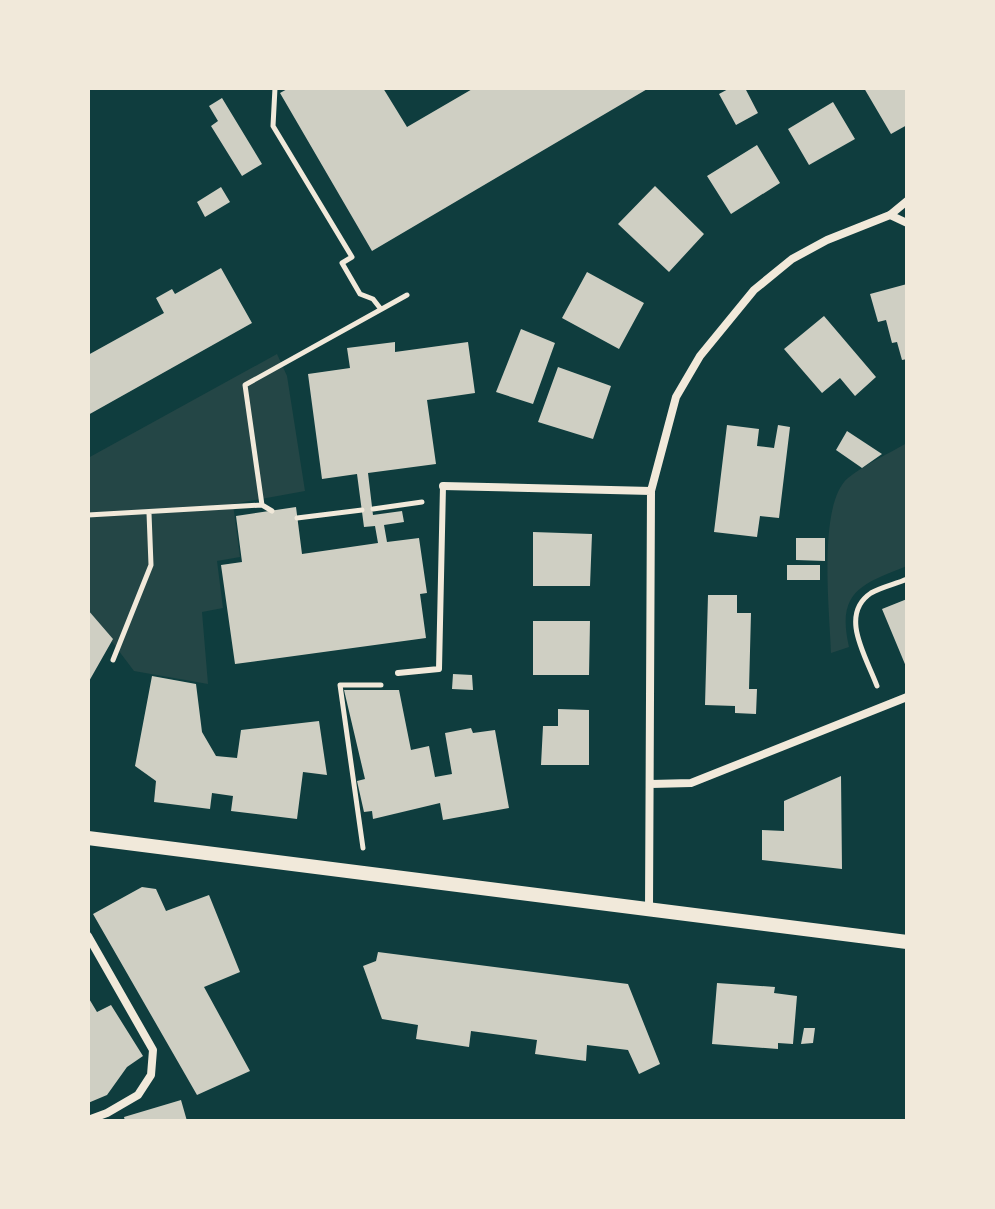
<svg xmlns="http://www.w3.org/2000/svg" width="995" height="1209" viewBox="0 0 995 1209" font-family="Arial,sans-serif">
<style>
.green{fill:#244646}
.building{fill:#cfcfc3}
.lines{fill:none;stroke-linecap:round;stroke-linejoin:round}
.path{stroke:#f1e9da;stroke-width:5}
.service{stroke:#f1e9da;stroke-width:6}
.minor{stroke:#f1e9da;stroke-width:8}
.tertiary{stroke:#f1e9da;stroke-width:14}
</style>
<rect width="100%" height="100%" fill="#0f3d3e"/>
<path class="green" d="M 277,354 L 287,376 L 305,491 L 233,504 L 240,557 L 217,561 L 223,608 L 202,612 L 208,684 L 134,671 L 88,610 L 88,458 Z
M 907,443 L 907,566 C 862,584 836,591 849,647 L 831,653 C 830,614 817,504 848,478 C 865,464 888,454 907,443 Z"/>
<path class="building" d="M 289,88 L 383,88 L 407,127 L 474,88 L 649,88 L 372,251 L 280,93 Z
M 730,88 L 745,88 L 758,113 L 736,125 L 719,94 Z
M 864,88 L 907,88 L 907,125 L 891,134 Z
M 222,98 L 262,164 L 242,176 L 211,126 L 218,121 L 209,106 Z
M 833,102 L 855,139 L 809,165 L 788,129 Z
M 757,145 L 780,183 L 731,214 L 707,176 Z
M 655,186 L 704,234 L 669,272 L 618,224 Z
M 221,187 L 230,202 L 205,217 L 197,202 Z
M 221,268 L 252,323 L 88,415 L 88,355 L 164,313 L 156,298 L 172,289 L 175,294 Z
M 587,272 L 644,303 L 619,349 L 562,318 Z
M 907,284 L 907,359 L 902,360 L 897,342 L 892,343 L 886,320 L 878,322 L 870,294 Z
M 824,316 L 876,377 L 855,396 L 840,378 L 822,393 L 784,349 Z
M 521,329 L 555,343 L 533,404 L 496,392 Z
M 395,342 L 395,352 L 468,342 L 475,393 L 427,400 L 436,464 L 368,473 L 373,515 L 402,511 L 404,522 L 384,525 L 387,542 L 419,538 L 427,593 L 420,594 L 426,638 L 235,664 L 221,565 L 242,562 L 236,516 L 296,507 L 302,554 L 378,543 L 375,526 L 364,527 L 357,474 L 322,479 L 308,374 L 350,368 L 347,348 Z
M 558,367 L 611,386 L 593,439 L 538,422 Z
M 727,425 L 759,429 L 757,446 L 774,448 L 778,425 L 790,427 L 779,518 L 760,516 L 757,537 L 714,532 Z
M 847,431 L 882,454 L 862,468 L 836,450 Z
M 533,532 L 592,534 L 590,586 L 533,586 Z
M 796,538 L 825,538 L 825,561 L 796,560 Z
M 787,565 L 820,565 L 820,580 L 787,580 Z
M 708,595 L 737,595 L 737,613 L 751,613 L 749,689 L 757,689 L 756,714 L 735,713 L 735,706 L 705,705 Z
M 907,599 L 907,669 L 882,609 Z
M 88,610 L 113,639 L 88,683 Z
M 533,621 L 590,621 L 589,675 L 533,675 Z
M 453,674 L 472,675 L 473,690 L 452,689 Z
M 152,676 L 196,684 L 202,732 L 216,756 L 237,758 L 241,730 L 319,721 L 327,775 L 303,772 L 297,819 L 231,811 L 233,796 L 212,793 L 210,809 L 154,802 L 156,781 L 135,766 Z
M 344,690 L 399,690 L 411,750 L 429,746 L 435,777 L 452,774 L 445,733 L 471,728 L 473,733 L 495,730 L 509,808 L 443,820 L 440,803 L 373,819 L 372,811 L 364,812 L 357,781 L 365,779 Z
M 558,709 L 589,710 L 589,765 L 541,765 L 543,726 L 558,726 Z
M 841,776 L 842,869 L 762,860 L 762,830 L 784,831 L 784,801 Z
M 142,887 L 156,889 L 166,911 L 209,895 L 240,972 L 204,987 L 250,1071 L 197,1095 L 93,914 Z
M 378,952 L 628,984 L 660,1064 L 639,1074 L 628,1050 L 587,1045 L 586,1061 L 535,1054 L 537,1040 L 471,1031 L 469,1047 L 416,1039 L 418,1025 L 382,1019 L 363,966 L 376,961 Z
M 717,983 L 775,987 L 774,993 L 797,996 L 793,1044 L 778,1043 L 778,1049 L 712,1044 Z
M 88,997 L 97,1012 L 111,1005 L 143,1056 L 127,1067 L 107,1095 L 88,1103 Z
M 804,1028 L 815,1028 L 813,1043 L 801,1044 Z
M 181,1100 L 187,1121 L 125,1121 L 124,1117 Z"/>
<g class="lines">
<path class="path" d="M 275,88 L 273,126 L 352,257 L 342,263 L 360,294 L 373,299 L 380,308
M 262,505 L 245,385 L 407,295
M 373,509 L 422,502
M 88,515 L 262,505 L 272,511
M 297,518 L 362,510
M 113,660 L 151,565 L 149,513
M 877,686 C 867,658 838,615 871,593 C 881,587 896,584 907,579
M 363,848 L 340,685 L 381,685"/>
<path class="service" d="M 398,673 L 439,669 L 443,486"/>
<path class="minor" d="M 890,215 L 907,223
M 443,486 L 651,491
M 651,784 L 691,783 L 907,697
M 649,909 L 651,491 L 676,397 L 700,356 L 754,290 L 792,259 L 827,240 L 890,215 L 907,201
M 88,936 L 153,1050 L 151,1075 L 138,1095 L 107,1113 L 88,1120"/>
<path class="tertiary" d="M 88,838 L 907,942"/>
</g>
<rect width="995" height="1209" fill="none" stroke="#f1e9da" stroke-width="180"/>
</svg>
